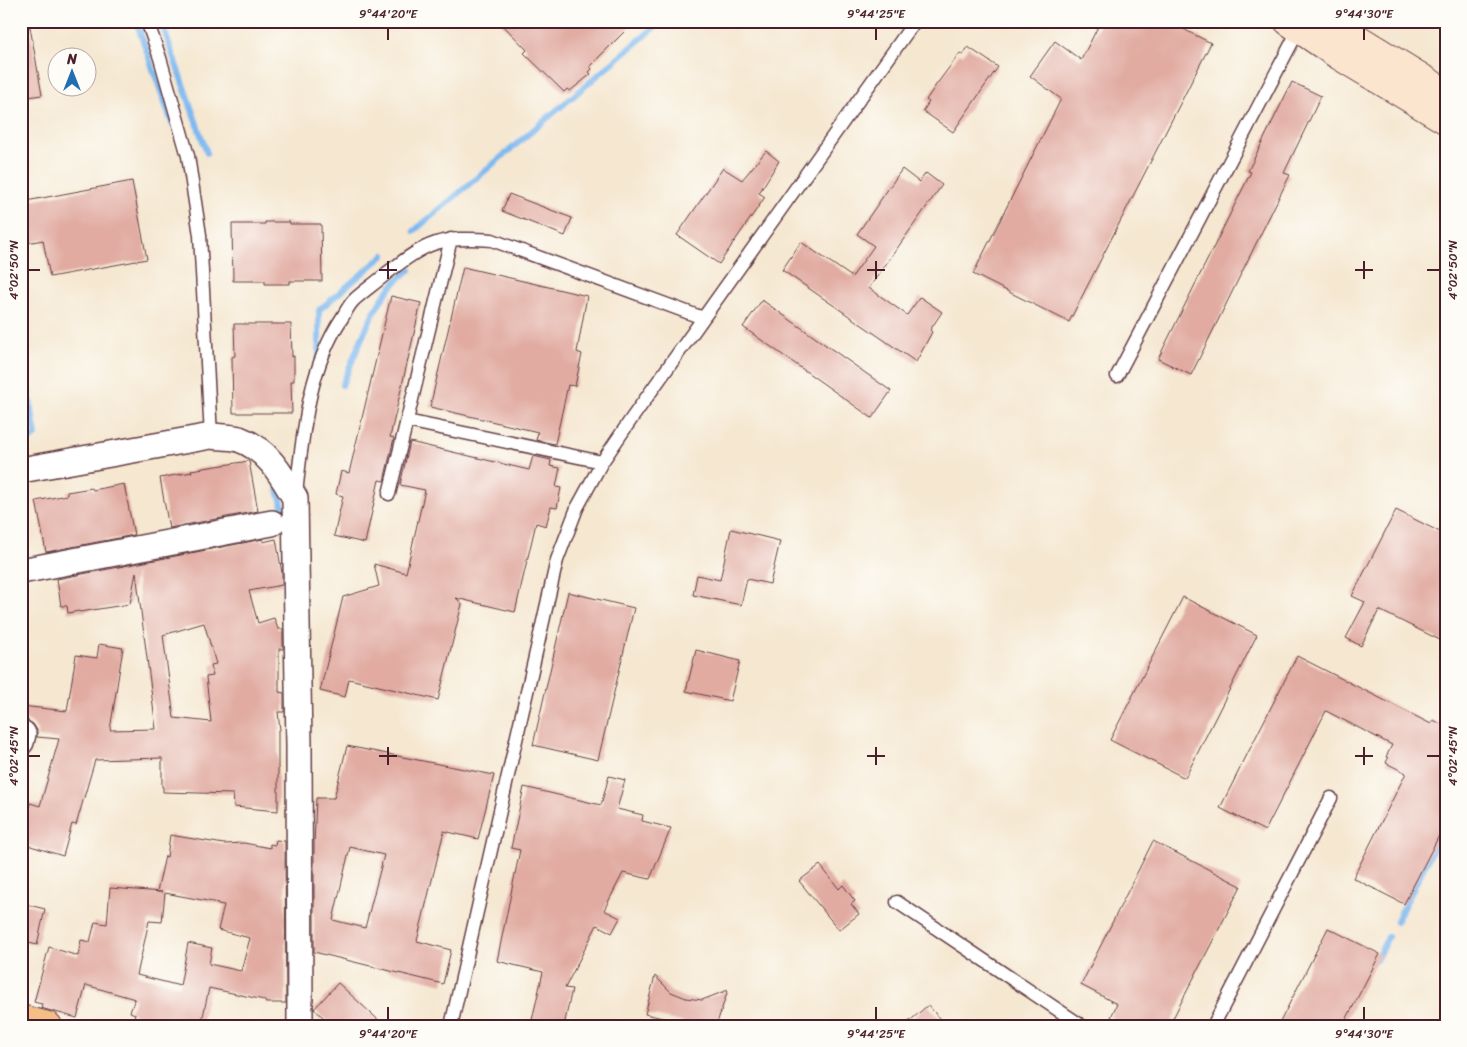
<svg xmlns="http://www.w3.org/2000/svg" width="1467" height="1047" viewBox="0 0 1467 1047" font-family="Sriracha,sans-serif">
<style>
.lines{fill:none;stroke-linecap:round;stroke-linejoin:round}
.stream{stroke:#7fb9f0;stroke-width:6}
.building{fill:#e1aba1;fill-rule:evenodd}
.service-casing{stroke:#643d44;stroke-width:15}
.minor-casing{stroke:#643d44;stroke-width:28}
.secondary-casing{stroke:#643d44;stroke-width:30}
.primary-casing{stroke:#643d44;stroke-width:30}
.service{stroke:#fff;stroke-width:12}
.minor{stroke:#fff;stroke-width:25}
.secondary{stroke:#fbe5cf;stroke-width:28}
.primary{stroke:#f6be87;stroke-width:28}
.ticks{fill:none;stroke:#4a1f2b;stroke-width:2}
.neatline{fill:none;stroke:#4a1f2b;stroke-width:2}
.ticks-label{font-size:12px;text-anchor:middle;fill:#4a1f2b}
</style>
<rect width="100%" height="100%" fill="#fdfcf7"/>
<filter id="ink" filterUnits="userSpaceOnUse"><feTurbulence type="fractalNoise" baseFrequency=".02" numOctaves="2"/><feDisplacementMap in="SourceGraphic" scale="10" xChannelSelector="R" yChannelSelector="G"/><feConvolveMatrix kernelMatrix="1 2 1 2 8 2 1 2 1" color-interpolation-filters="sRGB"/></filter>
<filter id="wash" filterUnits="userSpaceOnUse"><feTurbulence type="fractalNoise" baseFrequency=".0096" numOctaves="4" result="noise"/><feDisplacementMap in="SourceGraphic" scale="20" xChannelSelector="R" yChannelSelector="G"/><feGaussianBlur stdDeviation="1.12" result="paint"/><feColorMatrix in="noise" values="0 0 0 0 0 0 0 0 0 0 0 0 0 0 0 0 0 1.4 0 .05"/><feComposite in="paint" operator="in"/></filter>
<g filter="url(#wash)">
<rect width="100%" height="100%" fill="#f5e7d0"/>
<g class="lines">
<path class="stream" d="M 136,21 L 172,123
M 161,21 L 207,153
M 414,231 L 662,21
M 21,349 L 36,435 L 33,438 L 21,441
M 319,357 L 319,310 L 384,255
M 342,385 C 359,348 375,292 410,270
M 278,490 L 285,514
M 1396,922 L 1446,824
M 1376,960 L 1388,937"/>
</g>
<g id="blocks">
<path class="building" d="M 499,21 L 635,21 L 590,66 L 592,69 L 589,72 L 591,74 L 570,91 L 567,89 L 564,92 L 524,53 L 527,50 Z
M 1101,21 L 1167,21 L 1211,43 L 1069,322 L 973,274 L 1061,99 L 1030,76 L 1055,41 L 1081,60 Z
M 30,27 L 42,95 L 21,98 L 21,28 Z
M 968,47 L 998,67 L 953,132 L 923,111 L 929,102 L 926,100 L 936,85 L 960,53 L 963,55 Z
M 1292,82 L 1321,96 L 1284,173 L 1290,175 L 1191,375 L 1158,359 L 1251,172 L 1248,171 Z
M 766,151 L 779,161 L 759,193 L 765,197 L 719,264 L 677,235 L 723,168 L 742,180 Z
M 902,169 L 919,182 L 926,173 L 942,185 L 869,288 L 907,315 L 920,297 L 942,312 L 930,330 L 932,332 L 916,362 L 782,270 L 801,242 L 852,277 L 874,246 L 857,234 Z
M 132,181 L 147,259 L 50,277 L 43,240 L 27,243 L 21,214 L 21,202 Z
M 509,194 L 572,218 L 565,236 L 502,211 Z
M 265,222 L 290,222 L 290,224 L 321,224 L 322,281 L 290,281 L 290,284 L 265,284 L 265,281 L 233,281 L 232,224 L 265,224 Z
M 463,267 L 587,296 L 577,352 L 582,354 L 575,386 L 568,385 L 555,444 L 536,440 L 538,432 L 430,407 Z
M 391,296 L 421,303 L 390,437 L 394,438 L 384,481 L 379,480 L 365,543 L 334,536 L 343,496 L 336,494 L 341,471 L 349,473 Z
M 762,300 L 891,391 L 872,418 L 743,327 Z
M 234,324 L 291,324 L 292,357 L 294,356 L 294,381 L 291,381 L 292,413 L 233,413 L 232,357 L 235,356 Z
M 410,442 L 529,470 L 533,456 L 551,460 L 550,466 L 560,468 L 556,487 L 561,488 L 557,508 L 551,507 L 546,526 L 536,523 L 515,612 L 456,598 L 462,604 L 438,700 L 349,679 L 345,697 L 320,691 L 343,597 L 379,586 L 374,564 L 406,573 L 425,490 L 400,485 Z
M 249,461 L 258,511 L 169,528 L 160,478 L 192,472 L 191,470 Z
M 124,484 L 134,535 L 46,552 L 36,501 L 67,495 L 67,492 L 92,488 L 93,490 Z
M 1396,510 L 1446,535 L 1446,643 L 1379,610 L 1361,646 L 1346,638 L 1365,602 L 1352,596 Z
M 731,529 L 780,541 L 770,584 L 747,579 L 741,605 L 693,595 L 697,575 L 720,580 Z
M 263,539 L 263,542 L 276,539 L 282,573 L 282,585 L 249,591 L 258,623 L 274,618 L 278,629 L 283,629 L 283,649 L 279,649 L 279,692 L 284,693 L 284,712 L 278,712 L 280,730 L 278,730 L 278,811 L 234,807 L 233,794 L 163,792 L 163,787 L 162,787 L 162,758 L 95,760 L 76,825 L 72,824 L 63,856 L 21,843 L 21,837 L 30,803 L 40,806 L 59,739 L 37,737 L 37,730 L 33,724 L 27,720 L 21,720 L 21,706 L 67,711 L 76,655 L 97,658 L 99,644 L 123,648 L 110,730 L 156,729 L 136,572 L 130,604 L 80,612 L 79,611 L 68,613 L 67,606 L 61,606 L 57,579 ZM 204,623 L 216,664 L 211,665 L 213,676 L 206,677 L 211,722 L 174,718 L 163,635 Z
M 568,592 L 634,608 L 598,760 L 533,745 Z
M 1183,597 L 1257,635 L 1185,778 L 1110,740 Z
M 696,650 L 740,661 L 730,701 L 686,691 Z
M 1297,656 L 1431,724 L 1433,720 L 1446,726 L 1446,822 L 1404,904 L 1353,878 L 1406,773 L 1386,763 L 1388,758 L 1386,757 L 1392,745 L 1326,711 L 1265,831 L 1220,808 Z
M 347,746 L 494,775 L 478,839 L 444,831 L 417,941 L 451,950 L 443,984 L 314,952 L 314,846 L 316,798 L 334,798 ZM 350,847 L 384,855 L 365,928 L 333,920 Z
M 609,776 L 625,780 L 617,809 L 643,815 L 642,821 L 671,828 L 650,879 L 623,873 L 604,910 L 620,918 L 612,933 L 597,925 L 565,988 L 572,989 L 564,1026 L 532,1020 L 543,972 L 497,961 L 520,850 L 511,848 L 524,787 L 601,805 Z
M 170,835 L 224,844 L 244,843 L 270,848 L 270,844 L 275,845 L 276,840 L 285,841 L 286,1003 L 266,1003 L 264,1000 L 209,988 L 201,1026 L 131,1026 L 135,1014 L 130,1012 L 135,999 L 86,985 L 77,1018 L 41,1008 L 42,1004 L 34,1002 L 49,947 L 78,956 L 81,940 L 90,942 L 95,922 L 107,924 L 110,888 L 162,892 L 157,892 L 165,856 L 167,857 ZM 165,893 L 218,903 L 218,904 L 224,905 L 218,930 L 250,938 L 241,971 L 209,964 L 212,948 L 188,943 L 180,986 L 137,975 L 149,921 L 162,922 Z
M 1153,841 L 1241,886 L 1169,1026 L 1128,1026 L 1111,1017 L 1117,1004 L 1081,985 Z
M 820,865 L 839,889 L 843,885 L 855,901 L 851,904 L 859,914 L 839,930 L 799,881 Z
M 21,903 L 45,909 L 37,945 L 21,941 Z
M 1328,928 L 1380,954 L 1343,1026 L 1278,1026 Z
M 655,976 L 671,992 L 686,998 L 702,1000 L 728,990 L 716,1026 L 699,1026 L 645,1014 Z
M 338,983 L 385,1026 L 333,1026 L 314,1009 Z
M 928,1005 L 946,1026 L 904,1026 Z"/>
</g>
</g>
<g filter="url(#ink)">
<use href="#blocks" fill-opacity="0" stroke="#643d44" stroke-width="1"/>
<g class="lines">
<defs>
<path id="service" d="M 147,21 L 160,58 L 188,156 L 200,235 L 211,436
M 1117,376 L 1299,29
M 407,421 L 602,462
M 296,493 C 303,434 308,369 342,318 C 346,312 349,304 355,299 C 365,290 377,282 387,273 C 427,242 440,236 492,240 L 703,318
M 389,494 L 451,239
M 897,902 L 1082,1026
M 451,1026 L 557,560 L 577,508 L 602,462 L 632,418 L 915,21
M 1213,1026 L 1331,798"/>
<path id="minor" d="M 21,470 L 211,436 C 220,437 231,437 239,439 C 267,449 281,474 295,498 L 299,745 L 300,1026
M 21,571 L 272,523
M 21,742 L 23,734"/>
<path id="secondary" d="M 1288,21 L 1338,55 L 1446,120
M 1333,21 L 1350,34 L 1446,93"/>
<path id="primary" d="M 21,1019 L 48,1026"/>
</defs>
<use href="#service" class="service-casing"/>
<use href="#minor" class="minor-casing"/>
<use href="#secondary" class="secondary-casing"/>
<use href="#primary" class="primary-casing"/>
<use href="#service" class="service"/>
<use href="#minor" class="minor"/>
<use href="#secondary" class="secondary"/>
<use href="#primary" class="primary"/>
</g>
</g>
<path class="ticks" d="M 388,28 L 388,40M 876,28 L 876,40M 1364,28 L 1364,40M 388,261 L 388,279M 876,261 L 876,279M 1364,261 L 1364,279M 28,270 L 40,270M 379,270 L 397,270M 867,270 L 885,270M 1355,270 L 1373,270M 1427,270 L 1440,270M 388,747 L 388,765M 876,747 L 876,765M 1364,747 L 1364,765M 28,756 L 40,756M 379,756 L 397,756M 867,756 L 885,756M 1355,756 L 1373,756M 1427,756 L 1440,756M 388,1007 L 388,1020M 876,1007 L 876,1020M 1364,1007 L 1364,1020"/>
<rect width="1467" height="1047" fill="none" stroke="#fdfcf7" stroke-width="55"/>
<g transform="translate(72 72)"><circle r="24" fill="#fdfcf7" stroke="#b5a4a5"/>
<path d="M0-4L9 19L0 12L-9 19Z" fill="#1f6fb2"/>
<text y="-8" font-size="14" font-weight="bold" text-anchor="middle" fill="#4a1f2b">N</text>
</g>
<rect x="28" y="28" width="1412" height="992" class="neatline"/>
<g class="ticks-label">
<text x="388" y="18">9°44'20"E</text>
<text x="876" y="18">9°44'25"E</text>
<text x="1364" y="18">9°44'30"E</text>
<text transform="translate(14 270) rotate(-90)" y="4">4°02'50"N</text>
<text transform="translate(1453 270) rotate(-90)" y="4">4°02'50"N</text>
<text transform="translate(14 756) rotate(-90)" y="4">4°02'45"N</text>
<text transform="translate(1453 756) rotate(-90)" y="4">4°02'45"N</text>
<text x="388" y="1038">9°44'20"E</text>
<text x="876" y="1038">9°44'25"E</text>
<text x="1364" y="1038">9°44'30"E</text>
</g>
</svg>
